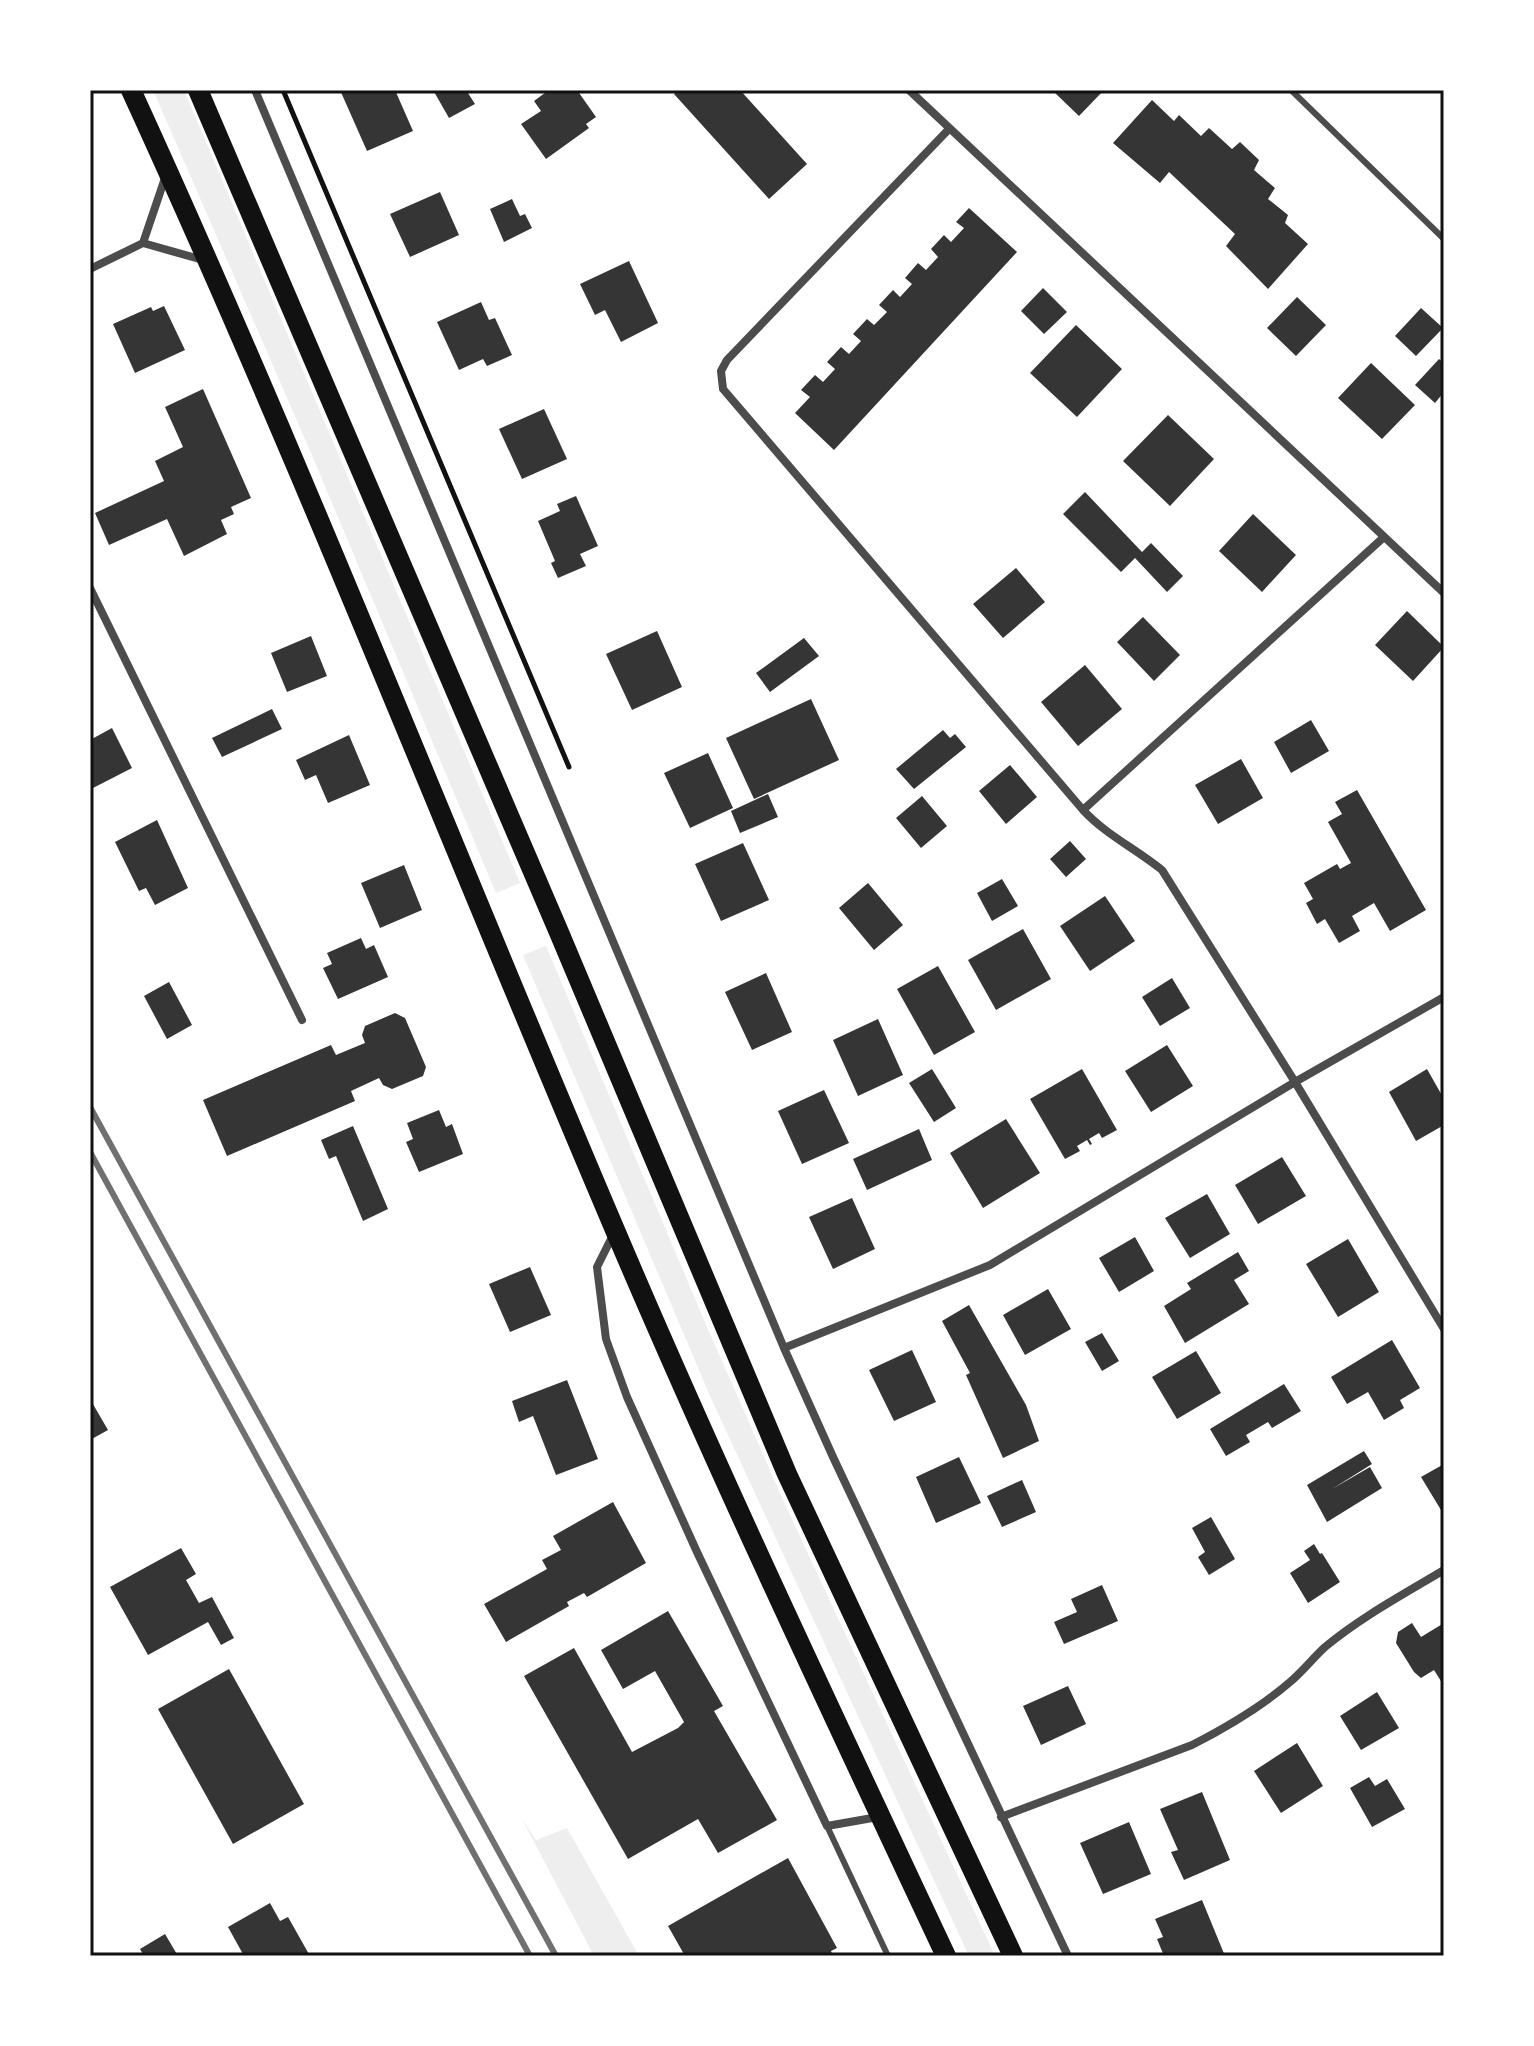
<svg xmlns="http://www.w3.org/2000/svg" width="1534" height="2046" viewBox="0 0 1534 2046" font-family="Karla,sans-serif">
<style>
.green{fill:#eee}
.building{fill:#353535}
.lines{fill:none;stroke-linecap:round;stroke-linejoin:round}
.path{stroke:#111;stroke-width:5}
.service{stroke:#4c4c4c;stroke-width:6}
.minor{stroke:#4c4c4c;stroke-width:8}
.primary{stroke:#111;stroke-width:20}
.rail{stroke:#707070;stroke-width:6}
.neatline{fill:none;stroke:#111;stroke-width:3}
</style>
<rect width="100%" height="100%" fill="#fff"/>
<path class="green" d="M 153,90 L 184,90 L 520,883 L 496,893 L 311,453 Z
M 546,946 L 707,1327 L 784,1502 L 995,1956 L 969,1956 L 710,1396 L 523,955 Z
M 521,1817 L 536,1840 L 567,1828 L 639,1956 L 594,1956 Z"/>
<path class="building" d="M 340,90 L 395,90 L 413,131 L 367,151 Z
M 433,90 L 466,90 L 475,104 L 449,118 Z
M 549,90 L 577,90 L 596,117 L 586,124 L 589,128 L 546,159 L 521,124 L 541,111 L 534,101 Z
M 679,90 L 740,90 L 807,164 L 769,199 L 674,94 Z
M 1057,90 L 1104,90 L 1079,116 L 1054,92 Z
M 1152,100 L 1174,121 L 1179,115 L 1201,136 L 1209,128 L 1232,149 L 1240,142 L 1259,160 L 1254,170 L 1275,188 L 1268,199 L 1288,215 L 1285,223 L 1308,244 L 1268,289 L 1226,246 L 1235,234 L 1169,172 L 1160,183 L 1113,143 Z
M 440,192 L 459,235 L 410,257 L 390,214 Z
M 512,199 L 520,216 L 525,214 L 532,228 L 504,242 L 490,209 Z
M 969,208 L 1017,252 L 834,450 L 795,413 L 810,397 L 801,390 L 815,375 L 823,382 L 835,369 L 827,362 L 841,347 L 849,354 L 861,341 L 853,334 L 867,319 L 874,325 L 887,312 L 879,305 L 893,290 L 900,297 L 912,284 L 905,278 L 918,263 L 926,270 L 938,257 L 931,249 L 944,235 L 951,242 L 964,228 L 956,222 Z
M 629,261 L 658,323 L 621,342 L 605,310 L 595,315 L 580,284 Z
M 1043,288 L 1067,312 L 1044,334 L 1021,311 Z
M 1297,297 L 1326,325 L 1296,356 L 1267,328 Z
M 481,302 L 489,320 L 495,318 L 512,355 L 487,366 L 483,359 L 459,370 L 437,322 Z
M 164,306 L 185,350 L 135,373 L 113,324 L 151,307 L 153,311 Z
M 1421,308 L 1443,328 L 1416,356 L 1395,336 Z
M 1076,325 L 1122,369 L 1077,417 L 1030,373 Z
M 1439,359 L 1444,363 L 1444,392 L 1435,403 L 1415,385 Z
M 1371,363 L 1415,405 L 1382,439 L 1338,398 Z
M 203,389 L 251,498 L 231,507 L 234,514 L 221,520 L 227,534 L 184,556 L 167,519 L 109,545 L 95,513 L 164,481 L 155,461 L 183,447 L 165,407 Z
M 544,409 L 567,459 L 522,479 L 499,429 Z
M 1168,415 L 1214,459 L 1170,506 L 1123,461 Z
M 1085,492 L 1142,552 L 1151,543 L 1183,576 L 1167,592 L 1135,558 L 1121,572 L 1063,514 Z
M 576,496 L 598,546 L 580,554 L 586,566 L 558,578 L 551,563 L 555,561 L 538,521 L 560,511 L 557,504 Z
M 1253,514 L 1296,555 L 1262,592 L 1219,551 Z
M 1016,568 L 1045,602 L 1003,638 L 973,604 Z
M 1407,611 L 1444,647 L 1413,681 L 1375,645 Z
M 1143,617 L 1180,655 L 1154,681 L 1117,642 Z
M 657,631 L 682,687 L 632,710 L 606,654 Z
M 311,636 L 327,676 L 287,692 L 271,653 Z
M 804,638 L 819,656 L 770,692 L 756,673 Z
M 1085,665 L 1122,709 L 1078,746 L 1041,702 Z
M 811,699 L 839,760 L 754,799 L 726,738 Z
M 272,709 L 282,729 L 222,757 L 212,738 Z
M 1311,720 L 1329,751 L 1291,773 L 1274,742 Z
M 112,728 L 132,768 L 93,788 L 90,781 L 90,740 Z
M 943,730 L 950,738 L 955,734 L 966,747 L 914,789 L 896,769 Z
M 349,735 L 370,785 L 328,803 L 316,775 L 305,780 L 296,760 Z
M 708,753 L 733,808 L 690,828 L 664,773 Z
M 1241,759 L 1263,798 L 1218,824 L 1195,785 Z
M 1010,765 L 1037,797 L 1006,824 L 979,791 Z
M 1357,790 L 1426,910 L 1390,931 L 1374,903 L 1352,916 L 1360,931 L 1339,943 L 1325,919 L 1317,924 L 1306,903 L 1313,899 L 1304,883 L 1337,864 L 1340,869 L 1351,863 L 1328,822 L 1342,814 L 1335,802 Z
M 768,794 L 778,817 L 740,833 L 731,811 Z
M 922,796 L 947,826 L 921,848 L 896,818 Z
M 157,820 L 188,888 L 155,905 L 146,888 L 139,891 L 115,842 Z
M 1070,841 L 1086,859 L 1066,877 L 1050,859 Z
M 743,843 L 769,900 L 721,921 L 695,864 Z
M 404,865 L 422,910 L 380,928 L 361,883 Z
M 1002,879 L 1018,906 L 992,921 L 977,893 Z
M 868,883 L 903,925 L 874,950 L 839,908 Z
M 1105,896 L 1135,941 L 1090,971 L 1060,926 Z
M 1023,929 L 1051,979 L 996,1010 L 968,960 Z
M 361,938 L 366,949 L 374,945 L 388,977 L 338,999 L 323,968 L 332,964 L 327,953 Z
M 938,966 L 975,1032 L 934,1055 L 897,989 Z
M 766,973 L 792,1032 L 752,1050 L 725,992 Z
M 1172,978 L 1190,1008 L 1160,1026 L 1142,997 Z
M 169,982 L 192,1025 L 167,1039 L 144,996 Z
M 395,1013 L 405,1018 L 426,1067 L 423,1076 L 392,1089 L 383,1085 L 379,1078 L 351,1091 L 355,1101 L 227,1156 L 203,1100 L 331,1045 L 336,1055 L 365,1043 L 362,1035 L 365,1026 Z
M 878,1019 L 903,1075 L 858,1096 L 833,1040 Z
M 1167,1045 L 1193,1086 L 1151,1112 L 1125,1071 Z
M 932,1069 L 956,1108 L 934,1122 L 909,1083 Z
M 1082,1069 L 1117,1130 L 1102,1138 L 1099,1133 L 1089,1139 L 1092,1144 L 1090,1145 L 1087,1140 L 1077,1146 L 1080,1151 L 1065,1159 L 1030,1099 Z
M 1427,1069 L 1444,1099 L 1444,1125 L 1416,1141 L 1389,1092 Z
M 824,1090 L 849,1143 L 802,1164 L 778,1111 Z
M 439,1110 L 446,1127 L 452,1124 L 463,1154 L 419,1172 L 406,1142 L 413,1139 L 407,1123 Z
M 1006,1119 L 1040,1173 L 983,1208 L 950,1153 Z
M 353,1126 L 388,1209 L 363,1221 L 336,1156 L 329,1159 L 321,1140 Z
M 919,1129 L 932,1160 L 867,1190 L 853,1159 Z
M 1282,1157 L 1306,1196 L 1258,1224 L 1235,1185 Z
M 1207,1194 L 1230,1234 L 1190,1258 L 1165,1218 Z
M 852,1198 L 875,1249 L 833,1269 L 809,1217 Z
M 1135,1237 L 1154,1271 L 1119,1292 L 1099,1258 Z
M 1348,1239 L 1379,1292 L 1338,1317 L 1306,1264 Z
M 1238,1252 L 1249,1271 L 1234,1280 L 1249,1304 L 1185,1343 L 1164,1306 L 1191,1289 L 1187,1283 Z
M 530,1267 L 551,1315 L 510,1332 L 489,1284 Z
M 1048,1289 L 1071,1329 L 1025,1355 L 1003,1315 Z
M 969,1305 L 1026,1405 L 1039,1441 L 1003,1458 L 966,1375 L 970,1373 L 942,1321 Z
M 1102,1333 L 1119,1361 L 1102,1371 L 1085,1342 Z
M 1392,1340 L 1420,1388 L 1400,1400 L 1404,1408 L 1384,1420 L 1368,1392 L 1347,1404 L 1331,1377 Z
M 912,1350 L 936,1402 L 894,1421 L 869,1370 Z
M 1196,1351 L 1221,1393 L 1177,1419 L 1152,1377 Z
M 567,1380 L 598,1459 L 556,1475 L 533,1416 L 519,1422 L 512,1401 Z
M 1284,1384 L 1301,1411 L 1272,1428 L 1268,1422 L 1246,1435 L 1250,1442 L 1226,1456 L 1210,1429 Z
M 90,1399 L 108,1430 L 90,1440 Z
M 1364,1451 L 1372,1464 L 1332,1489 L 1370,1467 L 1382,1488 L 1327,1522 L 1307,1485 Z
M 959,1457 L 981,1503 L 936,1523 L 916,1477 Z
M 1444,1464 L 1444,1515 L 1421,1477 Z
M 1022,1480 L 1036,1512 L 1002,1527 L 987,1496 Z
M 613,1502 L 646,1563 L 587,1597 L 584,1593 L 567,1602 L 569,1606 L 506,1642 L 484,1604 L 547,1569 L 542,1560 L 561,1550 L 553,1536 Z
M 1211,1517 L 1235,1559 L 1209,1575 L 1198,1557 L 1205,1552 L 1192,1528 Z
M 1314,1544 L 1320,1554 L 1322,1553 L 1340,1582 L 1308,1603 L 1290,1573 L 1310,1560 L 1304,1551 Z
M 181,1548 L 196,1574 L 186,1580 L 199,1603 L 212,1597 L 234,1638 L 221,1645 L 208,1622 L 148,1655 L 110,1587 Z
M 1102,1585 L 1118,1621 L 1064,1644 L 1054,1622 L 1077,1612 L 1071,1599 Z
M 668,1611 L 723,1706 L 714,1711 L 777,1820 L 718,1853 L 698,1819 L 628,1859 L 524,1676 L 574,1648 L 632,1752 L 678,1728 L 684,1722 L 655,1671 L 623,1689 L 601,1650 Z
M 1412,1623 L 1421,1637 L 1444,1623 L 1444,1686 L 1434,1670 L 1421,1678 L 1414,1672 L 1396,1643 L 1398,1632 Z
M 229,1669 L 304,1804 L 233,1844 L 158,1709 Z
M 1068,1686 L 1086,1724 L 1041,1745 L 1023,1706 Z
M 1377,1692 L 1399,1728 L 1361,1750 L 1340,1716 Z
M 1297,1743 L 1323,1786 L 1281,1813 L 1254,1771 Z
M 1369,1777 L 1375,1786 L 1387,1779 L 1405,1809 L 1372,1827 L 1350,1788 Z
M 1202,1792 L 1230,1860 L 1184,1880 L 1171,1852 L 1178,1850 L 1160,1809 Z
M 1129,1822 L 1151,1874 L 1103,1894 L 1080,1843 Z
M 788,1858 L 837,1948 L 831,1951 L 833,1956 L 685,1956 L 668,1926 Z
M 1202,1900 L 1225,1956 L 1164,1956 L 1157,1939 L 1163,1937 L 1155,1919 Z
M 270,1903 L 280,1921 L 288,1917 L 310,1956 L 244,1956 L 228,1927 Z
M 165,1934 L 178,1956 L 144,1956 L 140,1949 Z"/>
<g class="lines">
<path class="path" d="M 283,90 L 569,767"/>
<path class="service" d="M 1291,90 L 1444,239
M 827,1826 L 888,1956"/>
<path class="minor" d="M 255,90 L 784,1348 L 833,1457 L 1068,1956
M 909,90 L 1444,593
M 949,129 L 727,360 L 721,371 L 723,389 L 1083,810 C 1105,834 1136,849 1162,870 L 1295,1082 L 1444,1329
M 143,243 L 166,175
M 90,269 L 143,243 L 203,260
M 90,588 L 302,1020
M 1083,810 L 1384,537
M 613,1235 L 597,1267 L 606,1339 L 627,1397 L 697,1552 L 827,1826 L 878,1817
M 784,1348 L 990,1265 L 1295,1082 L 1444,997
M 1001,1817 L 1192,1745 C 1227,1727 1260,1708 1290,1682 C 1303,1671 1313,1658 1325,1647 C 1361,1617 1404,1594 1444,1570"/>
<path class="primary" d="M 131,90 C 303,465 453,850 615,1230 C 719,1475 833,1715 946,1956
M 198,90 L 558,930 L 787,1474 L 1013,1956"/>
<path class="rail" d="M 90,1107 L 556,1956
M 90,1152 L 530,1956"/>
</g>
<rect width="1534" height="2046" fill="none" stroke="#ffffff" stroke-width="184"/>
<rect x="92" y="92" width="1350" height="1862" class="neatline"/>
</svg>
